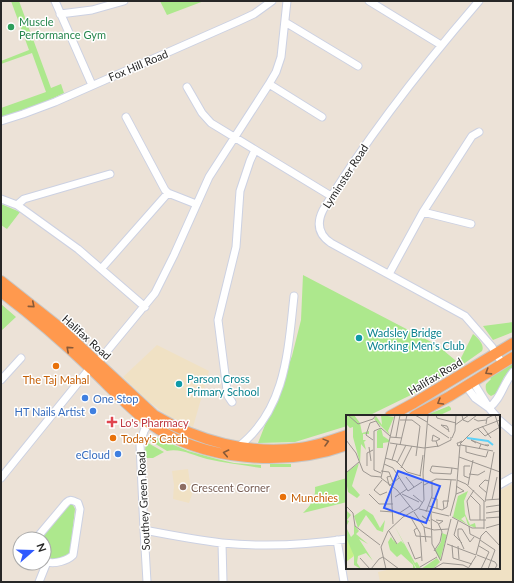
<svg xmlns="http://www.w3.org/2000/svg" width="514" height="583" viewBox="0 0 514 583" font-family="Lato,sans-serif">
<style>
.education{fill:#f0e1c4}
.green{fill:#ade88d}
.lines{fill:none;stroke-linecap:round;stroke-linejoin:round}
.minor-casing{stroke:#ccd1e2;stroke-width:9}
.highway-casing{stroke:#c7c7c7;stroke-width:12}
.minor{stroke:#fff;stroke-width:7}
.highway{stroke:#ff994e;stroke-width:10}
.oneway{stroke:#885a39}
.leisure-dot{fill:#2e9e5b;stroke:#fff;stroke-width:1.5}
.culture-dot{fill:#0f9aa8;stroke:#fff;stroke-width:1.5}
.food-dot{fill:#e8710a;stroke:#fff;stroke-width:1.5}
.shop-dot{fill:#3f7fe0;stroke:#fff;stroke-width:1.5}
.health-dot{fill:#e0444e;stroke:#fff;stroke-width:1.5}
.education-dot{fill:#8d6e63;stroke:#fff;stroke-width:1.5}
.labels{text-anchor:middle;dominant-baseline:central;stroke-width:3;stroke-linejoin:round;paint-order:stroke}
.leisure-label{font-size:11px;fill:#27864d;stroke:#fff;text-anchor:start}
.street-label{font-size:11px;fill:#272727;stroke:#fff}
.culture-label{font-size:11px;fill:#0d838f;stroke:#fff;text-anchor:start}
.food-label{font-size:11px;fill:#c56008;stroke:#fff;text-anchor:start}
.shop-label{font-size:11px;fill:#366cbe;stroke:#fff;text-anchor:end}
.health-label{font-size:11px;fill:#be3a42;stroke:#fff;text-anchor:start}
.education-label{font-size:11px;fill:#785e54;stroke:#fff;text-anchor:start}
.inset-river{fill:none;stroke:#5ed2f9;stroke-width:2}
.inset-road{fill:none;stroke:#9d9791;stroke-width:1}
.view{fill:#305aff;fill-opacity:0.15;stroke:#305aff;stroke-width:2}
.inset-edge{fill:none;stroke:#272727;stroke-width:2}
</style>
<rect width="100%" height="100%" fill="#ece2d7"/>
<path class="education" d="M 157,345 L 209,371 L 193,427 L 168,416 L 148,401 L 123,377 Z
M 188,469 L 190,483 L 194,489 L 189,503 L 173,499 L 174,485 L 172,471 Z
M 513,484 L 513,582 L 380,582 L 378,572 L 395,568 L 499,568 L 499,491 Z"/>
<path class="green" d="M 11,1 L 19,1 L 51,88 L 61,84 L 64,93 L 34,107 L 1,118 L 1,108 L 46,92 L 32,53 L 1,64 L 1,61 L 29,50 Z
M 160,1 L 204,1 L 167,15 Z
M 1,204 L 20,212 L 7,229 L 1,225 Z
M 303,275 L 437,345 L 461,365 L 461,358 L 473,334 C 478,338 485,345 482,351 L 462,365 L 413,394 L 368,416 L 347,416 L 347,426 L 295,442 L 258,443 L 292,356 L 301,320 Z
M 1,304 L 16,317 L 1,331 Z
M 513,322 L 513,332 L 493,340 L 483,326 Z
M 513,363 L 513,371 L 504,377 L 496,397 L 495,394 L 491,396 C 486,393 485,389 486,384 L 491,379 L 489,377 Z
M 449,406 L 451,408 L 451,410 L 438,416 L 424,416 Z
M 153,436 L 188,451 L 217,459 L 234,463 L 261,465 L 261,468 C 243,465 225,463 207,459 C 194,456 181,448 167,451 L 149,440 Z
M 148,443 L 164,452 L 153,458 L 147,458 C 144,454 145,449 146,444 Z
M 270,464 L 291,464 L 291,467 L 270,467 Z
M 347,478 L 347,502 L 303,513 C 310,506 316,498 315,487 Z
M 71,504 L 73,505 L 75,509 L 70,552 L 67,556 L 54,561 C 46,554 44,550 44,539 L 41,539 L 42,535 L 67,505 Z"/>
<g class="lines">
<defs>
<path id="minor" d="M 55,1 L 92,85
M 369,1 L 441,45
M 479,1 C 422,67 368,135 323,210 C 316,224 319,235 331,243 L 465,316 L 492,347 L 502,363
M 60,14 L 92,10 L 124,1
M 285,22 L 358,66
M 269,84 L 322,117
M 187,87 L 202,113 L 211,123 L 331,196
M 126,117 L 165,190 L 168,193 L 196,204
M 1,121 L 23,114 L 55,102 L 239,21 L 254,14 L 272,1
M 1,199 L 17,205 L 78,249 L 145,307
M 17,205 L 24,199 L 110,174
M 423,212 L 471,224
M 101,269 L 168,193
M 389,274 L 423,212 L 472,136 L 479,132
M 98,362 L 155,293 L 174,255 L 209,177 L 269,84 L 276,72 L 281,57 L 287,1
M 1,380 L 21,358
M 473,382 L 488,406
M 466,386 L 475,398 L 489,408 L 496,416
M 232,402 L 228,396 L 227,390 L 218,320 L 236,247 L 240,191 L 250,161 L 255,150
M 489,408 C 501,399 503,384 513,372
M 499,420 L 513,432
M 238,447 C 286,410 288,351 294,296
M 1,478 L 90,368
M 499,485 L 513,477
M 144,530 C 170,535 196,540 222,543 C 264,547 306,545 347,539
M 39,539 L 40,534 L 66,503 C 70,499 72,500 78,503 L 80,509 L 73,555 C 67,561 55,564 47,562
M 337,540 L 344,582
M 222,543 L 223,582
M 39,582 L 47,562 L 44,555
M 147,582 L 144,530 L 140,444 L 144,431 L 151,419"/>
<path id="highway" d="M 1,281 L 59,327 L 154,415 C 198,441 249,455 300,448 C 316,446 332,440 347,435
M 1,292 C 33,316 63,342 91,369 C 110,387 128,407 149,423 C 203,462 286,467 347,445
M 390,416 L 414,403 L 513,343
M 414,416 L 450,396 L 513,357"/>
</defs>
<use href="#minor" class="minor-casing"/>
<use href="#highway" class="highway-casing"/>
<use href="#minor" class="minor"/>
<use href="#highway" class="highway"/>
</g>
<defs><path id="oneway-chevron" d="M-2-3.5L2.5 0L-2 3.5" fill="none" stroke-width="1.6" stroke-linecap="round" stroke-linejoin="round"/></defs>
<g class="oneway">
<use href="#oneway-chevron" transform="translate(32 305) rotate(40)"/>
<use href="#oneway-chevron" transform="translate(69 349) rotate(-138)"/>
<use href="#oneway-chevron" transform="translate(488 372) rotate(148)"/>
<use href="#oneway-chevron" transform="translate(440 402) rotate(150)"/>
<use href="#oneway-chevron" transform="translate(326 442) rotate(-15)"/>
<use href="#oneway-chevron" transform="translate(226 453) rotate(-168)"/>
</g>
<circle class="leisure-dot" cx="11" cy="27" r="4"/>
<g class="culture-dot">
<circle cx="359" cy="338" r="4"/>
<circle cx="179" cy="384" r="4"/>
</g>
<g class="food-dot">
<circle cx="56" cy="366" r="4"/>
<circle cx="113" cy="438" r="4"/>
<circle cx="283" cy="497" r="4"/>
</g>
<g class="shop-dot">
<circle cx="85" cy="398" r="4"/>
<circle cx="93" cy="411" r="4"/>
<circle cx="118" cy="454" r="4"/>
</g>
<path class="health-dot" d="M110 416h4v4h4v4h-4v4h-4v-4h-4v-4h4z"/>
<circle class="education-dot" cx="183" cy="487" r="4"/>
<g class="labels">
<g class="leisure-label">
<text x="19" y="21">Muscle<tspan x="19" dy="13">Performance Gym</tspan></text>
</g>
<g class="street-label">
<text transform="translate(138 65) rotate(-23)">Fox Hill Road</text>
<text transform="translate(345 176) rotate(-57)">Lyminster Road</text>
<text transform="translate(87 337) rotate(42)">Halifax Road</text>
<text transform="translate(435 376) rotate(-31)">Halifax Road</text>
<text transform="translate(143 501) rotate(-93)">Southey Green Road</text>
</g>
<g class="culture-label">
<text x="367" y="332">Wadsley Bridge<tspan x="367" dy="13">Working Men's Club</tspan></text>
<text x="187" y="378">Parson Cross<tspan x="187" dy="13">Primary School</tspan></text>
</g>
<g class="food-label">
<text x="56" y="379" text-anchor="middle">The Taj Mahal</text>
<text x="121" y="438">Today's Catch</text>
<text x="291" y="497">Munchies</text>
</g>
<g class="shop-label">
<text x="93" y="398" text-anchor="start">One Stop</text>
<text x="85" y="411">HT Nails Artist</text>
<text x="110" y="454">eCloud</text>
</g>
<g class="health-label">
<text x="120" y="422">Lo's Pharmacy</text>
</g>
<g class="education-label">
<text x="191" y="487">Crescent Corner</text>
</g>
</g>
<g transform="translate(346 415)">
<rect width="154" height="154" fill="#ece2d7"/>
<path d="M 0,0 L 8,0 L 14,8 L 16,18 L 23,16 L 23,19 L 17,19 L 17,25 L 20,25 L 18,27 L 20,35 L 15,29 L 14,48 L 7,22 L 7,12 L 4,13 L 1,10 ZM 35,0 L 48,2 L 42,16 L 44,20 L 28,4 L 30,1 L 36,10 ZM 35,13 L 37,21 L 43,25 L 43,27 L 37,28 L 37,33 L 31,33 L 31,16 ZM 13,48 L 6,71 L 14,80 L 11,83 L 2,77 L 0,65 L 1,57 ZM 122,76 L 118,86 L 119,99 L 124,110 L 129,108 L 130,113 L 122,110 L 119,101 L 115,104 L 121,109 L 107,102 L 112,81 ZM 18,94 L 27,100 L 34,113 L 39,105 L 37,117 L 31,115 L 20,100 L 12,113 L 8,101 ZM 0,95 L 5,100 L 1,105 L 3,106 L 0,112 L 5,122 L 8,119 L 8,110 L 13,116 L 10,119 L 22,129 L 13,124 L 27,146 L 20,138 L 12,141 L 11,148 L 15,154 L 8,150 L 8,141 L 0,127 ZM 48,110 L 69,148 L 71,147 L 75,154 L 91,143 L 94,147 L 87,154 L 71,154 L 65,144 L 70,154 L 67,154 L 67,150 L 55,139 L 51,142 L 44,135 L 42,127 L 45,122 L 48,127 L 47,124 L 51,129 L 55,126 L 58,129 ZM 96,118 L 101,120 L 94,145 L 89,136 L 95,127 Z" fill="#ade88d"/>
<path d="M 0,122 L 8,141 L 0,147 Z" fill="#c6f188"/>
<path class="inset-river" d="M 121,23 L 142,26 L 147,30"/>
<path class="inset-road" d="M 2,0 L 12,9 L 27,4 L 30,0M 49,0 L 35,63 L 51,75 L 67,95M 69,0 L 81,7M 90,0 L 91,3 L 110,8M 116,0 L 117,5 L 122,7 L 131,0M 149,0 L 154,15M 128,4 L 132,6 L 140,5M 54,5 L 66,5 L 74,11 L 70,41M 82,9 L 103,23M 140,9 L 141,3 L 148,0M 109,10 L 123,0M 136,11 L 145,23M 131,13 L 139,21 L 154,12M 102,15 L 95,10 L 101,11 L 102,13 L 103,17M 44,22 L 56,23M 50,22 L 54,0M 106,23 L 109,16 L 110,0M 0,25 L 10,38 L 17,56 L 25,61 L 35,62M 27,25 L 20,20 L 24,8 L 30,6 L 34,12M 90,26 L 94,24 L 87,20 L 86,26 L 90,26 L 92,32M 114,27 L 115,30 L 112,31 L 111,28 L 112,28 L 116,26M 44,28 L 78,33M 115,28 L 128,15 L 154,5M 130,28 L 125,25 L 135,29M 54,30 L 61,0M 115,30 L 147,36M 120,31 L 120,37 L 131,40 L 140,42 L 142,36M 23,32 L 25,46M 78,33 L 93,31 L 105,25 L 105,22M 133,34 L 135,29 L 142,31 L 143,30 L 139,30M 113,42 L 154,57M 39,43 L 50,46 L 61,57 L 75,61M 46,45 L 51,29M 51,48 L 60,30M 38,49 L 47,53 L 62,76 L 76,67M 21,51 L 21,38 L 27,35M 55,53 L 66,31M 106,53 L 86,51 L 84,56 L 87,58 L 105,59 L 106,53 L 112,54M 35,56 L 43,57 L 47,67M 1,57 L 13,47M 35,58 L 28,55 L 28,16 L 35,13 L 44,21M 123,59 L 132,60 L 139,56M 74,61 L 77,40M 60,62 L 68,72M 123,63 L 118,61 L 118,51 L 124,51M 36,65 L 28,75 L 34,80 L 41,77M 111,65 L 120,69 L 138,86 L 138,114M 43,70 L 41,62 L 45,61M 78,70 L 90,64 L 110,65M 122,70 L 127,45M 43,71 L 53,63M 45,73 L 47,109M 128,75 L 121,86 L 124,105 L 140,105M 141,78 L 133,71 L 139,65 L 143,66M 23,79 L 33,89 L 47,89M 56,79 L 73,87M 110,79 L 118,76 L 110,71M 67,80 L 77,88M 124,80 L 134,90 L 134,105M 49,82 L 61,74M 86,83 L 91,84 L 91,93M 140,85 L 154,84M 146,85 L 151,62M 139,87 L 148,37M 0,91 L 7,98 L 9,111 L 34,130M 83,91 L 96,95 L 101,92 L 105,65M 140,92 L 154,90M 73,94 L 103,101M 98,94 L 97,86 L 103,86M 34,96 L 47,97M 68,97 L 78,112 L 88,115 L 102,114M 80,97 L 86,81 L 86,66M 85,98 L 86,129 L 95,146M 140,98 L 154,96M 52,99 L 64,91M 64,101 L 74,118 L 76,146M 104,101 L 110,79 L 114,30M 106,102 L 126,113 L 138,113M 140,103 L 154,102M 80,104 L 76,101 L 84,106M 85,104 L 92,108 L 96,117 L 94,127 L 88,136M 90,105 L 97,106 L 93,109M 112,106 L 108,120 L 116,128M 123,111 L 124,119 L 134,124M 78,112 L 80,127M 71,113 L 68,115 L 70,121 L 85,122M 140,113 L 154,109M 43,116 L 51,129M 140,116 L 154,131M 134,125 L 149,135 L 142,154M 62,127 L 69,144 L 75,142M 101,129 L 130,140 L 135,121 L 140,116M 106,130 L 107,143 L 126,149M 112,131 L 113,144M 133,131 L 143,137 L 135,154M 118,134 L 112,121 L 112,114 L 116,114 L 124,127 L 128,122M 131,140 L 149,147 L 151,150 L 149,154M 14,143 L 24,154M 95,145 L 105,104M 74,152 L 91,142M 123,152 L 130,141M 25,154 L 33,144 L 37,142 L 53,154M 40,154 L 35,132 L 42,116 L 57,102 L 73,93 L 78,85 L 77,58 L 82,0M 87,154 L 97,148 L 117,150 L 125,154"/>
<path class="view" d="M 52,56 L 94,71 L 80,108 L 38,93 Z"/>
<rect width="154" height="154" class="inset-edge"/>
</g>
<rect width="514" height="583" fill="none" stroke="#272727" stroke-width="4"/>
<g transform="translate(32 551) rotate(70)"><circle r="19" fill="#ffffff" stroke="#a9a9a9"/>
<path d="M0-3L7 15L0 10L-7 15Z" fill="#305aff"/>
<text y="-6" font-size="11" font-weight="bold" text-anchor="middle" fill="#272727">N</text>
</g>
</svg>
